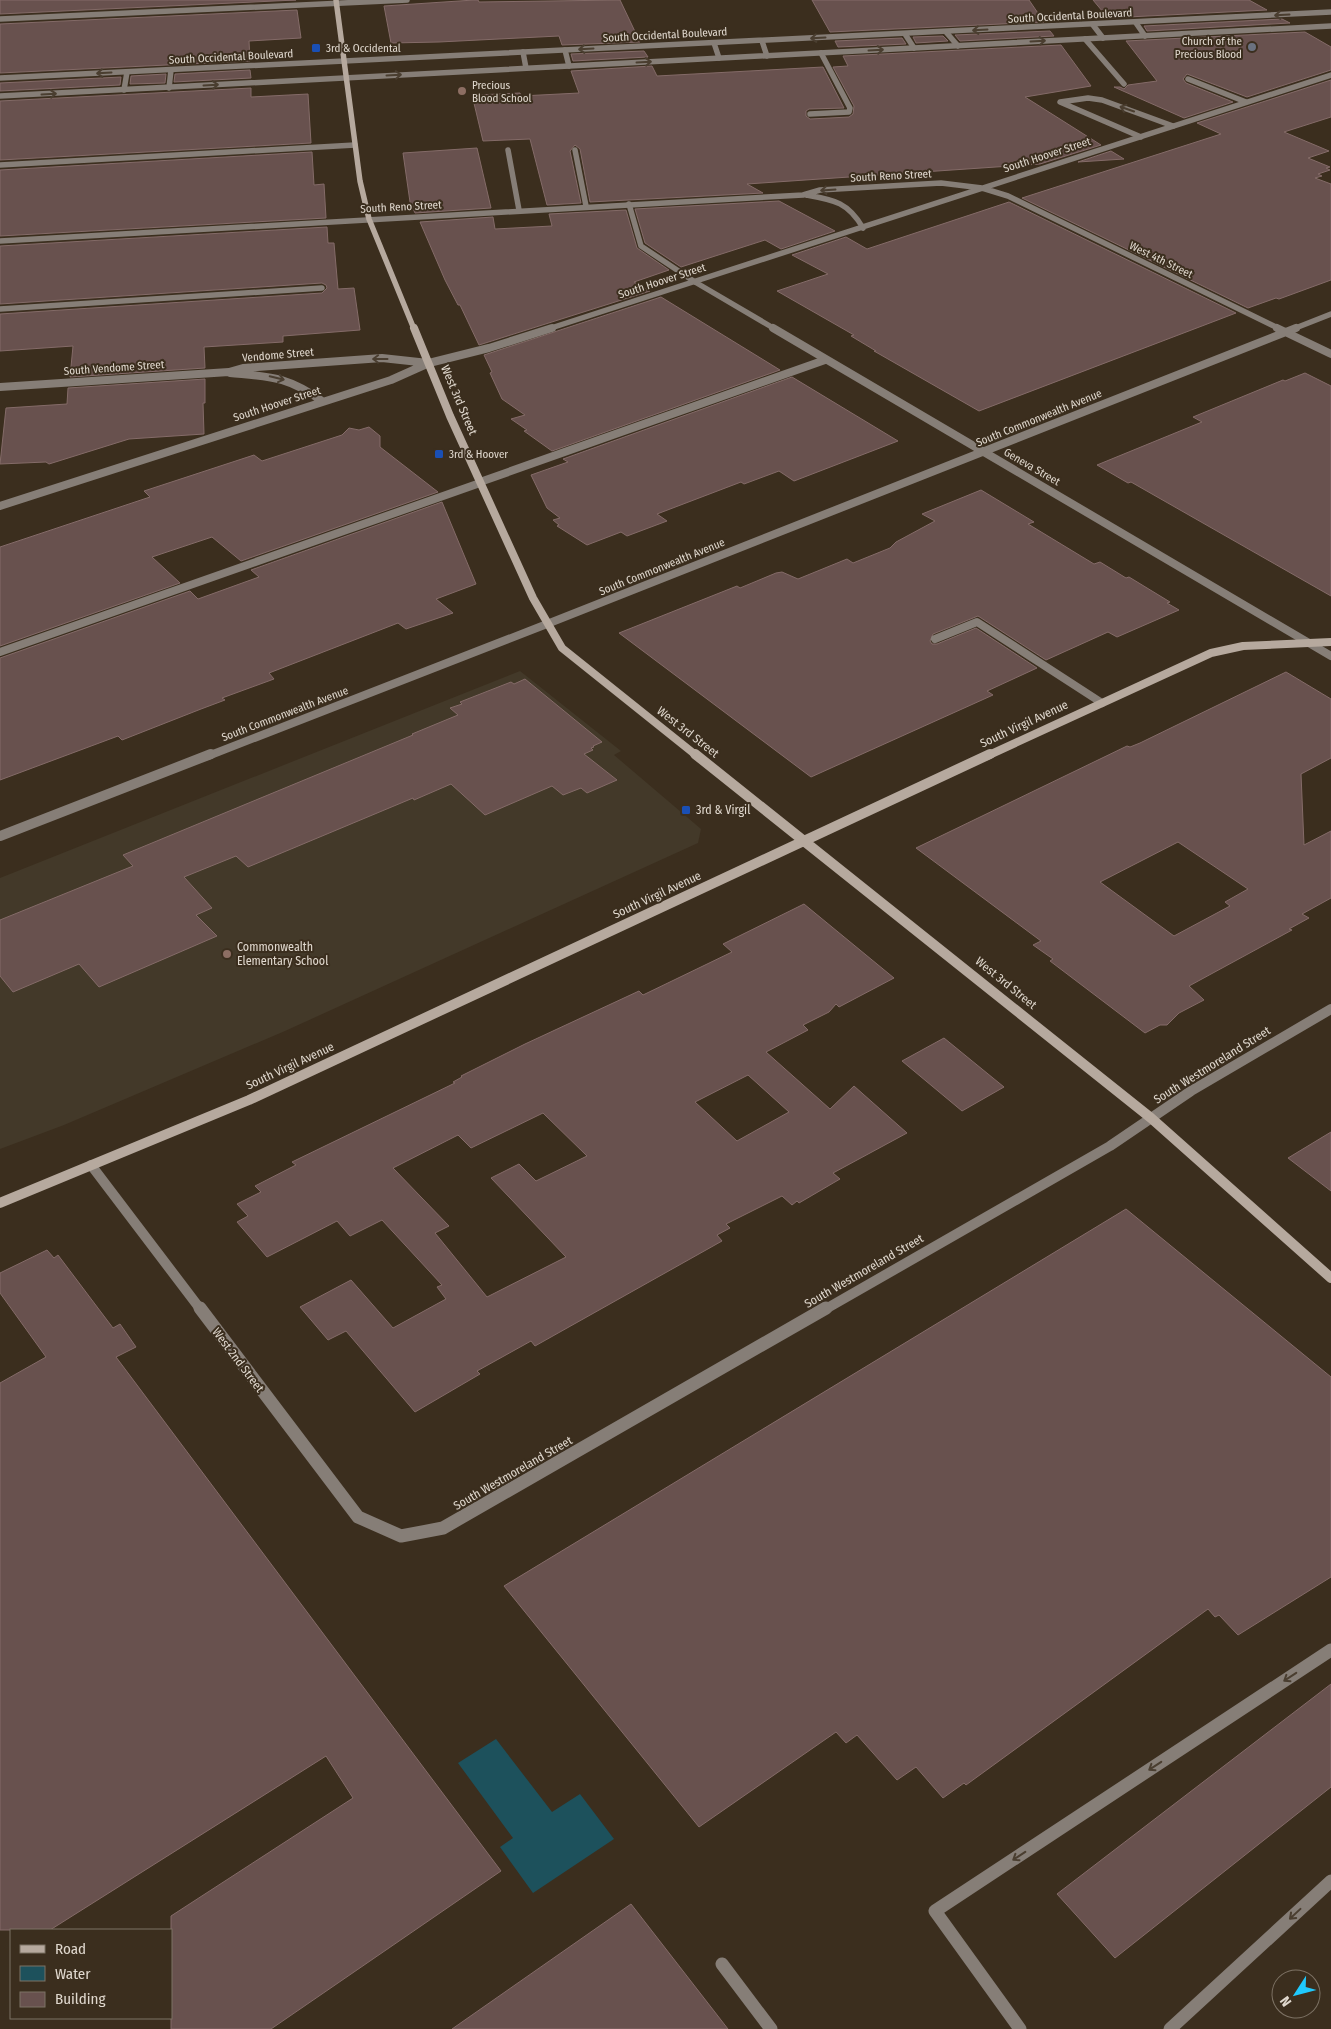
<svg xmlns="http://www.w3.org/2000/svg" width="1331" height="2029" viewBox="0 0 1331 2029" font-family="'Fira Sans Condensed',sans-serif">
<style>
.education{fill:#433929}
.water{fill:#1d515c}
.building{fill:#68514e;stroke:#846b68;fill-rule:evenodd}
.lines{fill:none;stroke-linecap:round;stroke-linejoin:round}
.service-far2{stroke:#867e77;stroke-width:5.5}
.service-far1{stroke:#867e77;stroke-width:8}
.service{stroke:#867e77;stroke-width:13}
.minor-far3{stroke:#867e77;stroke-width:5.5}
.minor-far2{stroke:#867e77;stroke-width:8}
.minor-far1{stroke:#867e77;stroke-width:10}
.minor{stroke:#867e77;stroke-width:13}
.secondary-far2{stroke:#b6a99e;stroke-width:5.5}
.secondary-far1{stroke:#b6a99e;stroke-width:8}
.secondary{stroke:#b6a99e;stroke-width:10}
.oneway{stroke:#4a3e30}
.worship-dot{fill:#6b7280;stroke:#3b2e1e;stroke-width:2}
.transit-dot{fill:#1a4fb4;stroke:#3b2e1e;stroke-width:2}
.education-dot{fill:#8d6e63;stroke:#3b2e1e;stroke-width:2}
.labels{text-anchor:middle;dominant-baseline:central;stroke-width:4;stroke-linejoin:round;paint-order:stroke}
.far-street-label{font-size:11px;fill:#e0d8ce;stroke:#3b2e1e}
.far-poi-label{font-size:11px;fill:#e0d8ce;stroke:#3b2e1e;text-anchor:start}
.street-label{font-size:12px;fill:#e0d8ce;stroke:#3b2e1e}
.poi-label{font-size:12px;fill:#e0d8ce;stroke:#3b2e1e;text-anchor:start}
</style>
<rect width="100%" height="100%" fill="#3b2e1e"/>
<path class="education" d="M 520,671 L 621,751 L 614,755 L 701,829 L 698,843 L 285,1031 L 64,1125 L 0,1149 L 0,878 Z"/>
<path class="water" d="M 496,1739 L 552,1812 L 580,1794 L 614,1839 L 533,1893 L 500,1847 L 513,1838 L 458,1763 Z"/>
<path class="building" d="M 0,0 L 296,0 L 0,14 Z
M 474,0 L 478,0 L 479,2 L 620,0 L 640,42 L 562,45 L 559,36 L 439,42 L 391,43 L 384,6 Z
M 812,0 L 1029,0 L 1044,22 L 830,32 Z
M 1093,0 L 1249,0 L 1267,10 L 1108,18 Z
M 297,10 L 301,38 L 249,41 L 250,61 L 0,73 L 0,24 Z
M 1282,19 L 1290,23 L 1147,31 L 1144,26 Z
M 1050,31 L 1054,36 L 960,41 L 955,35 Z
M 1305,32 L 1331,47 L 1331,70 L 1247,97 L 1187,74 L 1183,79 L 1186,83 L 1233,102 L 1184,118 L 1114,87 L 1120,87 L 1124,89 L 1128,85 L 1157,81 L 1126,41 Z
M 943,36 L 948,41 L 916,43 L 913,37 Z
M 902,38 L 906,44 L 838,47 L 835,41 Z
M 1061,45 L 1091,86 L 1025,97 L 1101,145 L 1040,164 L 747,184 L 763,193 L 590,202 L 580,149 L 575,145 L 570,151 L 581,203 L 547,205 L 530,139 L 483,141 L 473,99 L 478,99 L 477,95 L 520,93 L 521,96 L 579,93 L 571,71 L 652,66 L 657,76 L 823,67 L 844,108 L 809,109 L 806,111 L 806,116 L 810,119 L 849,117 L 853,114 L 854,106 L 833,67 L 848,66 L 843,56 Z
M 644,51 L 648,57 L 573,61 L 571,54 Z
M 250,70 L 251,78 L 174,82 L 175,74 Z
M 166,74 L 165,83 L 130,84 L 131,76 Z
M 121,77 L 120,85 L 0,91 L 0,83 Z
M 1331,80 L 1331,117 L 1284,132 L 1329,151 L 1308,158 L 1330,167 L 1326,168 L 1330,170 L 1318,174 L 1322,176 L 1315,178 L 1331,184 L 1331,280 L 1279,299 L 1276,298 L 1248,308 L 1022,198 L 1221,134 L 1197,123 Z
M 251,88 L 251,97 L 308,94 L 311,143 L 0,160 L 0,101 Z
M 477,148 L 491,208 L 415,213 L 410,202 L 403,153 Z
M 1111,151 L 1124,159 L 1078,162 Z
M 312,152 L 314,185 L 324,184 L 326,218 L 0,236 L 0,170 Z
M 779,201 L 835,231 L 781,249 L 765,240 L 681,267 L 645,243 L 635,209 Z
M 1009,202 L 1236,313 L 979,411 L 874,351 L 876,351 L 851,336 L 854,335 L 777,291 L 828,274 L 792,255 L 846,237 L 867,249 Z
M 626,210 L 637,248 L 669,270 L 634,282 L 650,291 L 479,345 L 460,305 L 458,305 L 445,280 L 420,222 L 493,217 L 495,229 L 552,226 L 549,214 Z
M 327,227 L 328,243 L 334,243 L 338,289 L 354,288 L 360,330 L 283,336 L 283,342 L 204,347 L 205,368 L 70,377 L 73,346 L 0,351 L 0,314 L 322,293 L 327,288 L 326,285 L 322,283 L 0,304 L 0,246 Z
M 661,297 L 780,370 L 552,451 L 524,431 L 527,430 L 511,419 L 525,415 L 502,399 L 490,373 L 492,372 L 484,355 Z
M 1305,373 L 1331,386 L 1331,596 L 1131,482 L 1128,483 L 1097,465 L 1202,422 L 1193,417 L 1283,380 L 1285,381 Z
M 792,377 L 898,441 L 794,481 L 779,471 L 744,484 L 741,482 L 657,514 L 667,521 L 627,536 L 621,532 L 587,545 L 557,526 L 559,525 L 553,520 L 560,518 L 547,508 L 531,475 L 568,462 L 563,459 Z
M 205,379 L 205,403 L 203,403 L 204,434 L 129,439 L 49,464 L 46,462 L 0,464 L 6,408 L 67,404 L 68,388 Z
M 369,427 L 380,436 L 380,447 L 438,492 L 241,561 L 212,537 L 152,557 L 180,583 L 0,646 L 0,547 L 150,497 L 144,491 L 254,455 L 262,461 L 342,435 L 349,428 L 359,430 Z
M 981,490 L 1034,522 L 1028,524 L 1094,564 L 1100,562 L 1126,578 L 1129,577 L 1170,602 L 1167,603 L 1179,610 L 1117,637 L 1108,632 L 1046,660 L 978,616 L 933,634 L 930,641 L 932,644 L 937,644 L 976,628 L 1037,668 L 987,691 L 993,695 L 811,777 L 619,633 L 737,586 L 740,588 L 776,573 L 782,572 L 798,579 L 847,559 L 853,563 L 890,548 L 896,542 L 935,521 L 922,514 Z
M 442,502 L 476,584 L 436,599 L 453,613 L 406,629 L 398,623 L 269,673 L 274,679 L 222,698 L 225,700 L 201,709 L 122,740 L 118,736 L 0,780 L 0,658 L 190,591 L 198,599 L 259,577 L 251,570 Z
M 1286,672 L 1331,699 L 1331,758 L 1301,774 L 1304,845 L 1331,831 L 1331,898 L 1302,914 L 1309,918 L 1289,929 L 1292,930 L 1189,986 L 1204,1000 L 1179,1013 L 1167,1025 L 1160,1025 L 1145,1033 L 1050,961 L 1053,959 L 1033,945 L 1041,941 L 916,848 L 1127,746 L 1130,747 L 1140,743 ZM 1178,842 L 1248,889 L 1225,902 L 1230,906 L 1174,936 L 1100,882 Z
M 525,679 L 602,742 L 593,746 L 594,747 L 591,748 L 593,750 L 584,754 L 617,780 L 587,793 L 581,788 L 563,795 L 552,786 L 485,815 L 451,784 L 414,800 L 413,798 L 248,867 L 236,856 L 184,877 L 212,908 L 196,915 L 217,936 L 99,987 L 79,964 L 13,992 L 0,976 L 0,920 L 133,866 L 123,855 L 413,735 L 412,734 L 458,715 L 450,708 L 462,704 L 460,702 L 511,682 L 514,684 Z
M 804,904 L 894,978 L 839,1007 L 836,1004 L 829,1012 L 803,1025 L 808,1030 L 766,1052 L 830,1109 L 854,1086 L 907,1133 L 833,1173 L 840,1179 L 799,1203 L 797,1201 L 792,1205 L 782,1196 L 726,1224 L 730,1228 L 717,1235 L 722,1241 L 535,1346 L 531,1341 L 477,1371 L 480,1374 L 415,1412 L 346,1331 L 328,1340 L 300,1307 L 351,1280 L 393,1328 L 446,1299 L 437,1287 L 442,1285 L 382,1220 L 350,1236 L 337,1221 L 267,1257 L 237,1222 L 248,1216 L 237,1204 L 261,1192 L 255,1186 L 296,1165 L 292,1162 L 455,1083 L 453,1082 L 462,1077 L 461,1076 L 525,1044 L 639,991 L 643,995 L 732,952 L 723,944 ZM 748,1075 L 789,1112 L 737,1141 L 695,1102 ZM 543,1113 L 587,1156 L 536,1181 L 519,1164 L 491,1178 L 566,1257 L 487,1297 L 435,1233 L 449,1226 L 393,1168 L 458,1135 L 471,1148 Z
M 944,1038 L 1004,1087 L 962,1111 L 902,1061 Z
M 1331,1132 L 1331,1191 L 1288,1158 Z
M 1126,1209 L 1331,1377 L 1331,1577 L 1238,1635 L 1219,1615 L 1215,1617 L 1208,1609 L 966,1785 L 964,1783 L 943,1798 L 916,1767 L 897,1780 L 857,1735 L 846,1743 L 836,1732 L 699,1827 L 504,1586 Z
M 47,1250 L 54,1258 L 58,1255 L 113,1328 L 120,1324 L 136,1347 L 116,1357 L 501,1871 L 271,2029 L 171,2029 L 171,1916 L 353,1798 L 326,1756 L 50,1930 L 0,1930 L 0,1383 L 46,1357 L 0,1293 L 0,1273 Z
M 1331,1684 L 1331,1787 L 1115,1958 L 1057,1894 Z
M 631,1904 L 728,2029 L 452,2029 Z"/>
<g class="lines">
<path class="service-far2" d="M 0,19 L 407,0
M 1136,23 L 1145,36
M 1093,25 L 1103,38
M 946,32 L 958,46
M 905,34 L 914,48
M 1085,39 L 1124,84
M 762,41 L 767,56
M 714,43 L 719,58
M 565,50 L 569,66
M 523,52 L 526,68
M 1188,79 L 1246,102
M 169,88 L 171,70
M 124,90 L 127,72
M 810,114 L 849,112 L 850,108 L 821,53
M 1141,137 L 1060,102 L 1088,98 L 1102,100 L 1173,126
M 508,150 L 519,210
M 575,150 L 586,206
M 0,165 L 355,145
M 629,204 L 641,246 L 695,282
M 0,309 L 322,288"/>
<path class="service-far1" d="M 480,482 L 825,360
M 935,639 L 977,622 L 1102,703
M 0,652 L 480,483"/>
<path class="service" d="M 722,1964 L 771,2029
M 1020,2029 L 935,1911 L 1331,1650
M 1170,2029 L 1331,1881"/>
<path class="minor-far3" d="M 0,78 L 1331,12
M 0,96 L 1331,26
M 806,195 C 834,200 848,202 863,228
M 0,241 L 803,195 L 820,190 L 941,183 L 982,188 L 1008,196 L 1280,329
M 695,282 L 775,329
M 548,329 L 1331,75
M 1293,329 L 1331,314"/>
<path class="minor-far2" d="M 773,328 L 1331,656
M 1277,328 L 1331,354
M 230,373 C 271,377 287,376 322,401
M 0,387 L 229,372 L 243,368 L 382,358 L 428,363
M 0,506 L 391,380 L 429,363 L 489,348 L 552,328
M 208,756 L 547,624 L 1296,328"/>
<path class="minor-far1" d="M 0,836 L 211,754
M 91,1165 L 201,1310
M 824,1310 L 1110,1146 L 1191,1091 L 1331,1009"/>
<path class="minor" d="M 200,1308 L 358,1517 L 401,1536 L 443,1528 L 826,1308"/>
<path class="secondary-far2" d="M 336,0 L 360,181 L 369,219 L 414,329"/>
<path class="secondary-far1" d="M 414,328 L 450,416 L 533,598 L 562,648 L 697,756
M 987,756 L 1211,653 L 1243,646 L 1331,642"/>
<path class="secondary" d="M 695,754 L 1151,1118 L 1331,1278
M 0,1203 L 249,1100 L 990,754"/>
</g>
<defs><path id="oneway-shaft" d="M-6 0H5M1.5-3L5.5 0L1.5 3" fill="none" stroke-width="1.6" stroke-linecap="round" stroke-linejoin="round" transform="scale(1.25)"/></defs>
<g class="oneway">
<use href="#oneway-shaft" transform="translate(1282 15) rotate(177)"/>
<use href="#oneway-shaft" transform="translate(980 30) rotate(177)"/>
<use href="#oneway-shaft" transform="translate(818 38) rotate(177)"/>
<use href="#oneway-shaft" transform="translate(1038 41) rotate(-3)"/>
<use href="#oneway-shaft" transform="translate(586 49) rotate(177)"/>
<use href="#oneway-shaft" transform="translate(876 50) rotate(-3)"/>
<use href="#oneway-shaft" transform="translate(644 62) rotate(-3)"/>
<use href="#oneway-shaft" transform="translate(104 73) rotate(177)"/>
<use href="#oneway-shaft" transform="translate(394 75) rotate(-3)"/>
<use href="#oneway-shaft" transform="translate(211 85) rotate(-3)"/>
<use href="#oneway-shaft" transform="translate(49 94) rotate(-3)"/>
<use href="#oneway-shaft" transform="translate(1127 109) rotate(-161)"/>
<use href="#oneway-shaft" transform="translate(828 190) rotate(176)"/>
<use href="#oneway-shaft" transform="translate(380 359) rotate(-180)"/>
<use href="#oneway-shaft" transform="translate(277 378) rotate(13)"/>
<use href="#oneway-shaft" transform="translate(1290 1677) rotate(147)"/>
<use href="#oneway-shaft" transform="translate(1155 1766) rotate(147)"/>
<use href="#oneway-shaft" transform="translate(1019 1856) rotate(147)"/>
<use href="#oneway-shaft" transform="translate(1295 1914) rotate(137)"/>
</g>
<circle class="worship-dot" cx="1252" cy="47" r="5"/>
<g class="transit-dot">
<rect x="311" y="43" width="10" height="10" rx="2.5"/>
<rect x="434" y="449" width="10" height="10" rx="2.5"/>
<rect x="681" y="805" width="10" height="10" rx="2.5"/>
</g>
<g class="education-dot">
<circle cx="462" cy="91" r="5"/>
<circle cx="227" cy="954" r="5"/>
</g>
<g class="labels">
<g class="far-street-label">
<text transform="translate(1070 16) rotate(-3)">South Occidental Boulevard</text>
<text transform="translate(665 35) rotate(-3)">South Occidental Boulevard</text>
<text transform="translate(231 57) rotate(-3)">South Occidental Boulevard</text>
<text transform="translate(1047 155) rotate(-18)">South Hoover Street</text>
<text transform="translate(891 176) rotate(-3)">South Reno Street</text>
<text transform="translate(401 207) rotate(-3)">South Reno Street</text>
<text transform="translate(1161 260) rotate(26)">West 4th Street</text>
<text transform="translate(662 281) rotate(-18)">South Hoover Street</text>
<text transform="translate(278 355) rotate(-5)">Vendome Street</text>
<text transform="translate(114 368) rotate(-4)">South Vendome Street</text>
<text transform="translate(277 404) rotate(-18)">South Hoover Street</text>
<text transform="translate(1039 418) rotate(-22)">South Commonwealth Avenue</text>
<text transform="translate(1032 467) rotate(30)">Geneva Street</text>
<text transform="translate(662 567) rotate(-22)">South Commonwealth Avenue</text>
<text transform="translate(285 714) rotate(-21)">South Commonwealth Avenue</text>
</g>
<g class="far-poi-label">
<text x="1242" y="41" text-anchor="end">Church of the<tspan x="1242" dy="13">Precious Blood</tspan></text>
<text x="326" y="48">3rd &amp; Occidental</text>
<text x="472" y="85">Precious<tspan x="472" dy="13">Blood School</tspan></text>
<text x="449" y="454">3rd &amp; Hoover</text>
</g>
<g class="street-label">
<text transform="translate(459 400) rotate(67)">West 3rd Street</text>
<text transform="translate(1024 724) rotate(-25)">South Virgil Avenue</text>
<text transform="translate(688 732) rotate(38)">West 3rd Street</text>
<text transform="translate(657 895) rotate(-25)">South Virgil Avenue</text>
<text transform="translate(1006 983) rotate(39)">West 3rd Street</text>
<text transform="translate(1212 1065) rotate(-32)">South Westmoreland Street</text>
<text transform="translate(290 1066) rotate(-25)">South Virgil Avenue</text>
<text transform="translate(864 1271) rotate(-30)">South Westmoreland Street</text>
<text transform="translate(238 1360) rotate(53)">West 2nd Street</text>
<text transform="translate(513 1473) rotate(-30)">South Westmoreland Street</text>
</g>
<g class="poi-label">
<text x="696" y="810">3rd &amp; Virgil</text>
<text x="237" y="947">Commonwealth<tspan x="237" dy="14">Elementary School</tspan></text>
</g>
</g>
<rect x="10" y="1929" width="162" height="90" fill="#3b2e1e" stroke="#7d7264"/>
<rect x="20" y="1945" width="25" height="8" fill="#b6a99e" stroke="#7d7264"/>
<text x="55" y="1954" font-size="15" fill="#e0d8ce">Road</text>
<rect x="20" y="1966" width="25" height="15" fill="#1d515c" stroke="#7d7264"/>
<text x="55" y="1979" font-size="15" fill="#e0d8ce">Water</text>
<rect x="20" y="1992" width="25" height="15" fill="#68514e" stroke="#7d7264"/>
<text x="55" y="2004" font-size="15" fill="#e0d8ce">Building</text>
<g transform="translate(1296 1994) rotate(234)"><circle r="24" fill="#3b2e1e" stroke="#7d7264"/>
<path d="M0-4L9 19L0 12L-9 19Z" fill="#20c9fd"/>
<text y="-8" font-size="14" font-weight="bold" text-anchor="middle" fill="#e0d8ce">N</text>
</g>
</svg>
